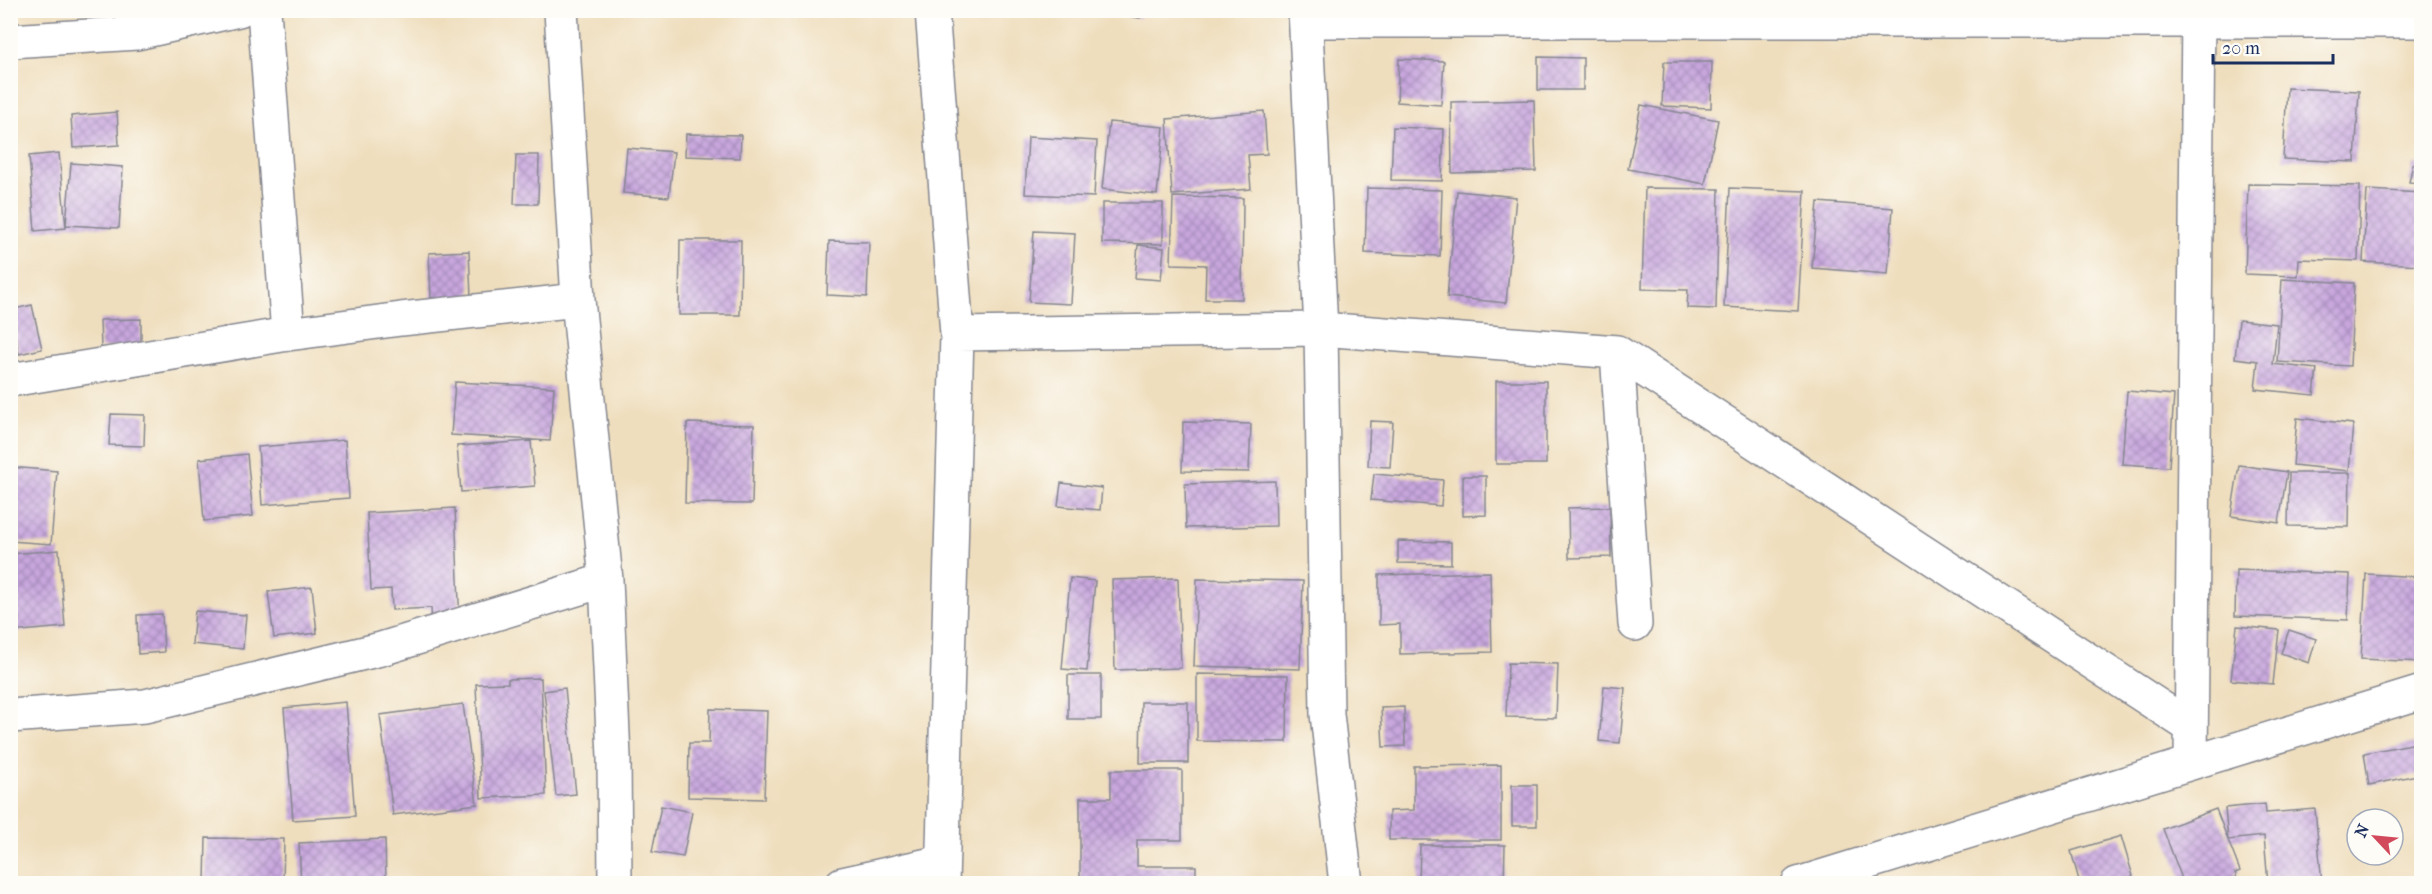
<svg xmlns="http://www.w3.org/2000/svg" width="2432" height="894" viewBox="0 0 2432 894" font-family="'IM FELL French Canon',serif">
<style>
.building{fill:url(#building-cross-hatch)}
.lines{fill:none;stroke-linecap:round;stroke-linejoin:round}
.minor-casing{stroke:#85868e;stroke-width:36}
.minor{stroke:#fff;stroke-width:33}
</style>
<defs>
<pattern id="building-cross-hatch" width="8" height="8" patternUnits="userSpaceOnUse" patternTransform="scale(1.5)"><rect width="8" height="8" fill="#c9a7de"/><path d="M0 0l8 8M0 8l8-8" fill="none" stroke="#a288b7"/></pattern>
</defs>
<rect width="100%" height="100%" fill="#fdfcf7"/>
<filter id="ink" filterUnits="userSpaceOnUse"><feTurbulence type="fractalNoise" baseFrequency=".0167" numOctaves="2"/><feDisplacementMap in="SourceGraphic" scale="12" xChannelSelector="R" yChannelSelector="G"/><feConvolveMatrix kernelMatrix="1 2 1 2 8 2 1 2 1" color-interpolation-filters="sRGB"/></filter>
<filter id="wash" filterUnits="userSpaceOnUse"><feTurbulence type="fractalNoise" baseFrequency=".008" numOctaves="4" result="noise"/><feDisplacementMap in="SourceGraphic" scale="24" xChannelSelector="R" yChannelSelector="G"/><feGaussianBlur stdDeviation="1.35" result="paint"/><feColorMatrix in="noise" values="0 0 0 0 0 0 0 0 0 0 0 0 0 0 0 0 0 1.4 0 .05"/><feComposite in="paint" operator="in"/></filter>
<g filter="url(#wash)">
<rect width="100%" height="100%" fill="#efdebd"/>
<g id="blocks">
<path class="building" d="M 1084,10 L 1141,10 L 1140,18 Z
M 1538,57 L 1583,58 L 1583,90 L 1538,90 Z
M 1399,59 L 1444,61 L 1441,105 L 1397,102 Z
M 1664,62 L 1712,62 L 1711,108 L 1662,106 Z
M 2287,88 L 2359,91 L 2355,162 L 2283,159 Z
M 1534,100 L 1536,171 L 1452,173 L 1451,102 Z
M 1641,105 L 1718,120 L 1705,184 L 1628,169 Z
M 1264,111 L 1267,154 L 1248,155 L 1251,189 L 1172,195 L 1167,119 Z
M 117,112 L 119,145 L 73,148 L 71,116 Z
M 1109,122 L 1164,127 L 1157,195 L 1102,189 Z
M 1393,127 L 1444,129 L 1442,181 L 1391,180 Z
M 686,134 L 741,135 L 740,158 L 685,156 Z
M 1028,137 L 1097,141 L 1094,197 L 1025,194 Z
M 627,148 L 674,152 L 669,197 L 623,193 Z
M 59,153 L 66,228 L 35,231 L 29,156 Z
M 516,155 L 539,155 L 538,204 L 514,204 Z
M 71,163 L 123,167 L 119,228 L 66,225 Z
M 2413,164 L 2422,165 L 2422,184 L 2409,182 Z
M 2248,184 L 2360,186 L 2358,261 L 2299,259 L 2298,276 L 2245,274 Z
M 1367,188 L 1442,190 L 1440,256 L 1365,253 Z
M 1645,188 L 1719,189 L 1716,309 L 1687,308 L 1688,290 L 1642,289 Z
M 1730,188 L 1805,191 L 1798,311 L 1724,307 Z
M 2367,190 L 2422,193 L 2422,265 L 2363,262 Z
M 1457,191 L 1516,197 L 1506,303 L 1447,297 Z
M 1173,197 L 1243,198 L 1242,299 L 1205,299 L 1206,265 L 1171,264 Z
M 1818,202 L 1893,208 L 1888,274 L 1812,268 Z
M 1102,203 L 1163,203 L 1163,244 L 1102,243 Z
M 1034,231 L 1075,233 L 1071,304 L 1029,302 Z
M 680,240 L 741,240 L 740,315 L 679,315 Z
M 829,241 L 869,242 L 867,297 L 827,295 Z
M 1138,245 L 1164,248 L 1161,280 L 1135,278 Z
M 469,251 L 471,297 L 431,298 L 429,253 Z
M 2282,279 L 2354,283 L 2350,366 L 2277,362 Z
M 32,305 L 42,349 L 19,354 L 10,310 Z
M 141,319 L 141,348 L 101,348 L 100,320 Z
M 2239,320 L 2277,324 L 2273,364 L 2317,369 L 2314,395 L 2255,389 L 2258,361 L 2235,358 Z
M 1496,381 L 1546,381 L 1546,464 L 1496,464 Z
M 455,382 L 554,387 L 550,441 L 451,435 Z
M 2127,391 L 2174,395 L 2169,467 L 2122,464 Z
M 111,414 L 145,415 L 144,446 L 109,445 Z
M 2297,418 L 2353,424 L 2349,471 L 2293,465 Z
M 1370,421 L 1393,422 L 1390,467 L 1368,466 Z
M 1183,422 L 1251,424 L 1249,472 L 1182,471 Z
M 687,423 L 754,425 L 752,504 L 685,503 Z
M 345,440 L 349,498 L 262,505 L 258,447 Z
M 531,441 L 535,486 L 461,492 L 457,446 Z
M 247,454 L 253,516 L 204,521 L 199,459 Z
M 2239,465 L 2287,472 L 2279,523 L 2231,516 Z
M 10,467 L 57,471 L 51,544 L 10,541 Z
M 2289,473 L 2350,473 L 2349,527 L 2288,526 Z
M 1374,474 L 1443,480 L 1441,506 L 1371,500 Z
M 1463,476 L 1486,476 L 1486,515 L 1463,516 Z
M 1275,481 L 1276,526 L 1186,528 L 1185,484 Z
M 1061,483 L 1102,488 L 1100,510 L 1058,506 Z
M 1610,507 L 1611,557 L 1569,558 L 1568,508 Z
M 455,508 L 460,626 L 432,627 L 431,608 L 392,610 L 391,589 L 371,590 L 367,513 Z
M 1398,541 L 1451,542 L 1451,564 L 1398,563 Z
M 59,550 L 65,627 L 10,632 L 10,554 Z
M 2236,570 L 2350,574 L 2348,620 L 2235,616 Z
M 1490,572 L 1492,652 L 1400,654 L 1400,624 L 1379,625 L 1379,575 Z
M 2366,574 L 2422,577 L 2422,662 L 2361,659 Z
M 1070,578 L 1095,581 L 1087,671 L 1062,669 Z
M 1178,578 L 1181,668 L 1115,670 L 1112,580 Z
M 1197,579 L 1303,581 L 1300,669 L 1194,666 Z
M 312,587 L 317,633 L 274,638 L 268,592 Z
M 195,611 L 246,615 L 243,649 L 192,644 Z
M 162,614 L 164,652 L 138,654 L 137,615 Z
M 2237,626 L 2279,630 L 2273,684 L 2231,680 Z
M 2289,630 L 2316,639 L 2309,663 L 2281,653 Z
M 1508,663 L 1558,664 L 1556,718 L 1506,717 Z
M 1197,674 L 1288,675 L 1287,742 L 1197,741 Z
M 1068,675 L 1101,675 L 1101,719 L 1068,719 Z
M 541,678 L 546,795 L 481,798 L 476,684 L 508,683 L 508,679 Z
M 1604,686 L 1625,688 L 1620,743 L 1599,741 Z
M 565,688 L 576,794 L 556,796 L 544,691 Z
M 346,702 L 355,816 L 293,820 L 284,708 Z
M 1141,702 L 1188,702 L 1188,763 L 1140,763 Z
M 463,704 L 477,804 L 393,815 L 380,715 Z
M 1404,707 L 1405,746 L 1383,747 L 1381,708 Z
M 710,709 L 767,711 L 764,799 L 688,797 L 689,743 L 709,743 Z
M 2422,742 L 2422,774 L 2369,785 L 2364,753 Z
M 1501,765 L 1501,840 L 1389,840 L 1389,811 L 1414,810 L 1414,766 Z
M 1111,770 L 1182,770 L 1182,840 L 1137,840 L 1137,866 L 1196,866 L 1196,884 L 1080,884 L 1080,798 L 1111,798 Z
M 1512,785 L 1537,785 L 1537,826 L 1512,826 Z
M 2265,804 L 2266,813 L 2315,809 L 2322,884 L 2268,884 L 2264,836 L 2228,840 L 2225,808 Z
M 661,806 L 692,812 L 683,857 L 652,852 Z
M 2216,809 L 2240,871 L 2235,873 L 2239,884 L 2184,884 L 2163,829 Z
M 2121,836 L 2133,876 L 2107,884 L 2080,884 L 2071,851 Z
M 206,838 L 284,839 L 283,884 L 205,884 Z
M 385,839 L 386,884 L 301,884 L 299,843 Z
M 1420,845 L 1505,845 L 1504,884 L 1419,884 Z"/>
</g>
</g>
<g filter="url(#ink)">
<use href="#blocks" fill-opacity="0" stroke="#85868e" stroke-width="1.5"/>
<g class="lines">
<defs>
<path id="minor" d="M 264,10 L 288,334
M 561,10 L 578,300 L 606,580 L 614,757 L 615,884
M 932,10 L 957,334 L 942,884
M 1305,10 L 1321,329 L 1327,714 L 1346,884
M 1306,21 L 2422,21
M 10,41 L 137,33 L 239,10
M 957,334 L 1321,329 L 1617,352 L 2191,727
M 1617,352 L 1635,624
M 10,380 L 288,334 L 401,319 L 578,300
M 10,716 L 145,706 L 381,649 L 606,580
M 2191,763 L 2198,10
M 842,884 L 941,862
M 1798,884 L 2422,692"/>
</defs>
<use href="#minor" class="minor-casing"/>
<use href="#minor" class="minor"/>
</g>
</g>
<rect width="2432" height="894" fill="none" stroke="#fdfcf7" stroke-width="36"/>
<g transform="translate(2375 837) rotate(296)"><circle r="28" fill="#fdfcf7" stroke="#a3aaba" stroke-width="1.5"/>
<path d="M0-4.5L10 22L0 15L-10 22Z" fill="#d1495b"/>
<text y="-9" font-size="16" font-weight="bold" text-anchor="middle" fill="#1b2f5e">N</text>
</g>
<path d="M2213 54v9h120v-9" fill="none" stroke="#1b2f5e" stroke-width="3"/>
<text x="2222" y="54" font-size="18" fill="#1b2f5e" stroke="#fdfcf7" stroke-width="4.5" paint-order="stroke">20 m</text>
</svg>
